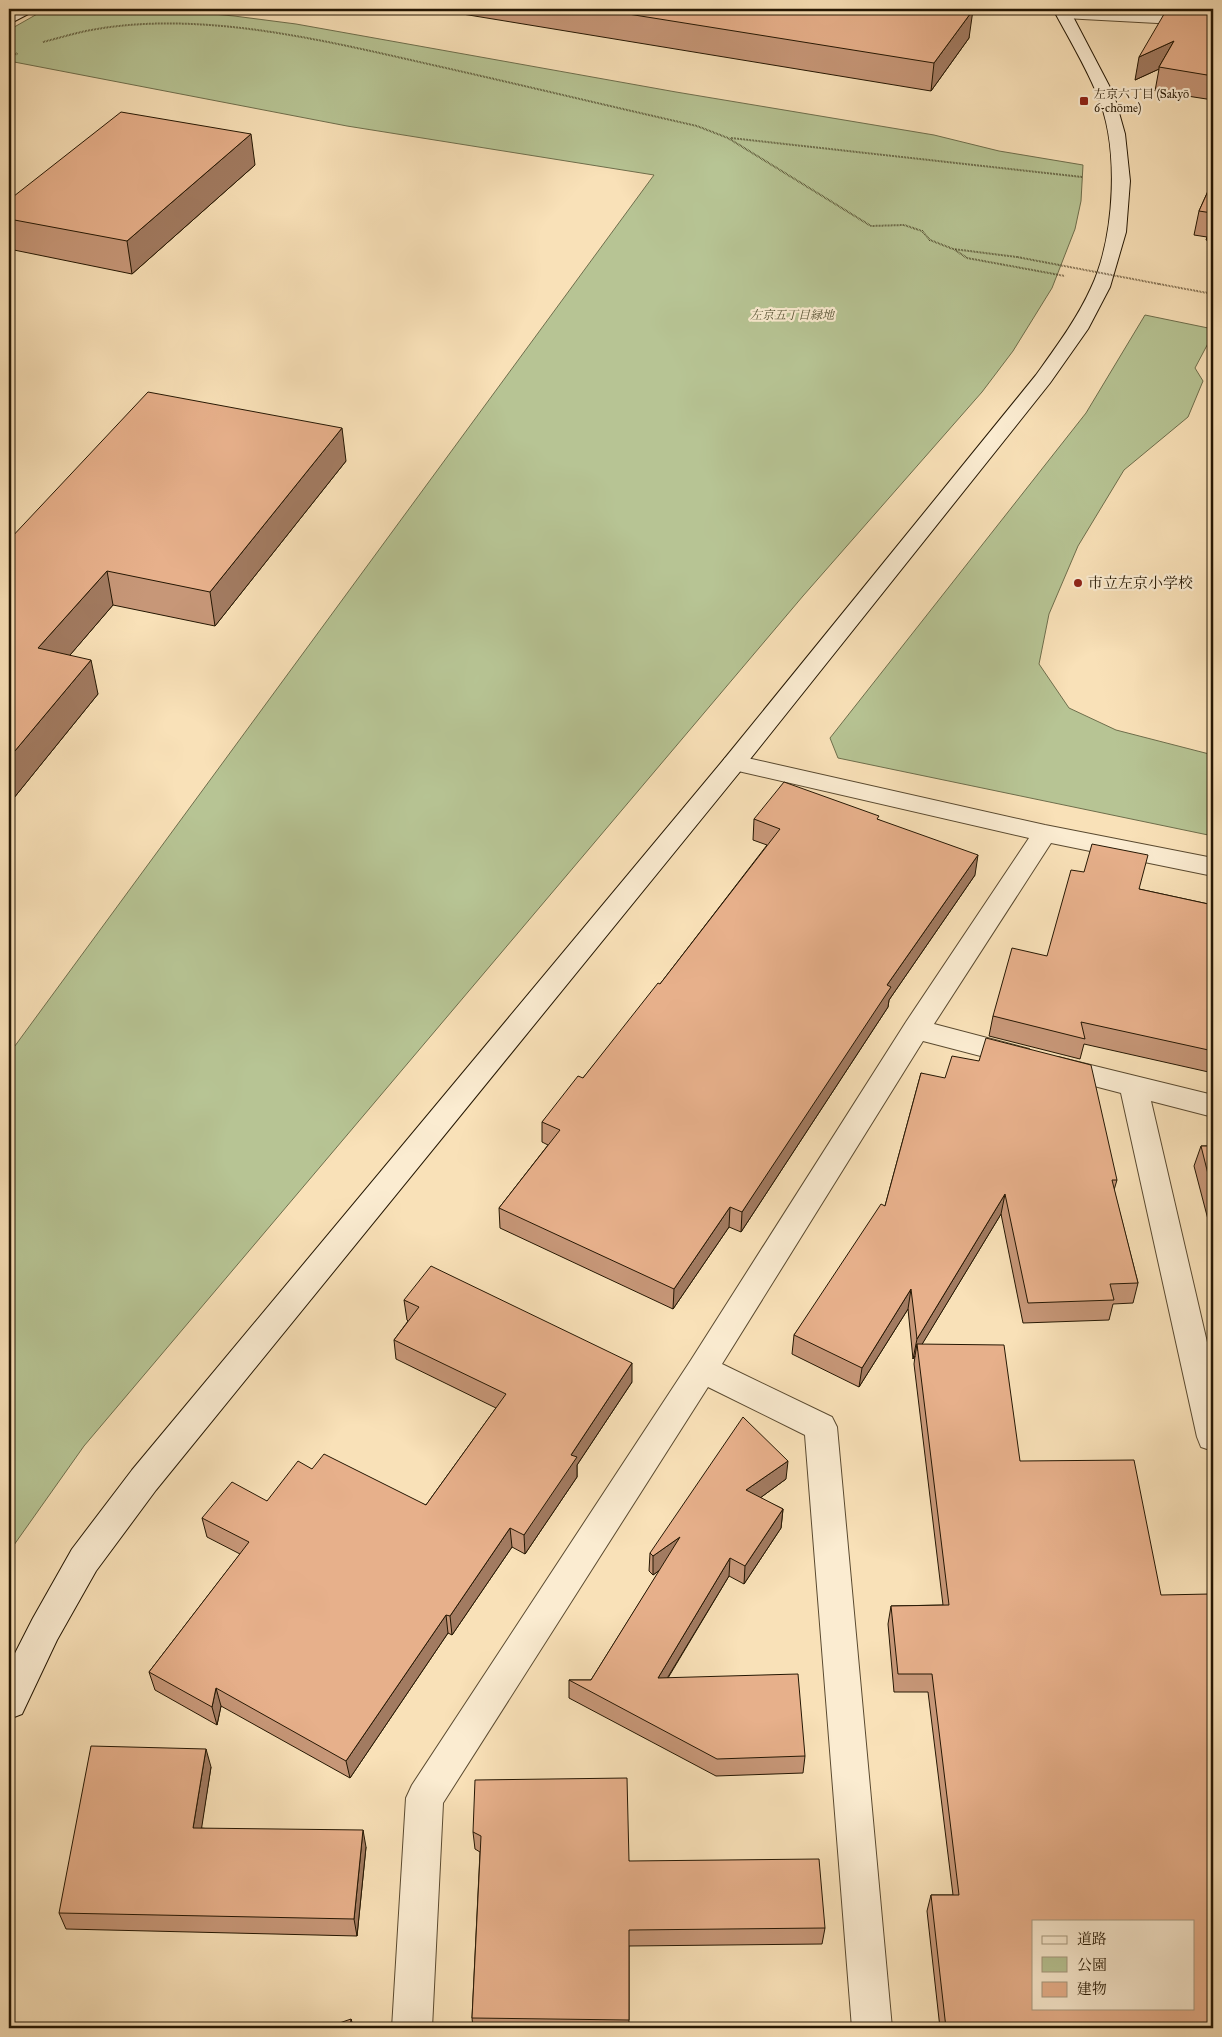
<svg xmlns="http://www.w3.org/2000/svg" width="1222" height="2037" viewBox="0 0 1222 2037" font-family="'IM FELL Great Primer','Noto Serif JP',serif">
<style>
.green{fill:#b7c494;stroke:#6e6e4c}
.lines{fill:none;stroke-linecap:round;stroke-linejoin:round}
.lane-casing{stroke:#5a4a30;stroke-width:2}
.street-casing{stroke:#5a4a30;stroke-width:2}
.secondary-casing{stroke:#251703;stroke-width:2}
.path{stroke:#251703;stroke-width:2;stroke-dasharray:0.5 1;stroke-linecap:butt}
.lane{fill:#fbecd1;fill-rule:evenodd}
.street{fill:#fbecd1;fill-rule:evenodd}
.secondary{fill:#fbecd1;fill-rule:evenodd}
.path-bridge{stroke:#251703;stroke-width:2;stroke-dasharray:0.5 1;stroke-linecap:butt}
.wall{fill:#c79778;stroke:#251703}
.shaded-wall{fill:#a27b61;stroke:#251703}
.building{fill:#e7b08b;stroke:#251703;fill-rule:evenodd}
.poi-dot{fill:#8f2418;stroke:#fbecd1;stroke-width:2}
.labels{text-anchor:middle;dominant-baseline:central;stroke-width:4.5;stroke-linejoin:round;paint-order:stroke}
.far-poi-label{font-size:12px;fill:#251703;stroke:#fbecd1;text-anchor:start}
.far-park-label{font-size:12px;font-style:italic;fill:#585436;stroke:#fbecd1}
.poi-label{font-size:15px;fill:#251703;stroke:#fbecd1;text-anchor:start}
</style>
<rect width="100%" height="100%" fill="#f9e1b8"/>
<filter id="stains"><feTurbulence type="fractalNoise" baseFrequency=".004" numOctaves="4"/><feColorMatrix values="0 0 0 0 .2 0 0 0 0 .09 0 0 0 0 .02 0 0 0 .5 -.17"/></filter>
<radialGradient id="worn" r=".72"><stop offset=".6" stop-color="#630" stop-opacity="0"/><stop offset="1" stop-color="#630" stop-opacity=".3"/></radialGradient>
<path class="green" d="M 46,9 L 160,9 L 234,16 L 296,24 L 676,92 L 934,135 L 999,151 L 1083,165 L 1081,201 L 1075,229 L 1052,288 L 1013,351 L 982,392 L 803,596 L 84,1446 L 9,1552 L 9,1054 L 654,175 L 347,126 L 9,61 L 9,30 Z
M 1145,315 L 1213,329 L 1213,334 L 1195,368 L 1203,381 L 1188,417 L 1124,470 L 1078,546 L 1049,614 L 1039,664 L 1069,708 L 1116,730 L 1213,755 L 1213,836 L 838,758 L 830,738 L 1086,413 Z"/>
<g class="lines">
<defs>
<path id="lane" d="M 1070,9 L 1213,16 L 1213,26 L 1064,18 L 1059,16 L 1056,13 L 1059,10 Z"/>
<path id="street" d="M 734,755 L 1045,825 L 1213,858 L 1213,876 L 1051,843 L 934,1024 L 1029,1049 L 1033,1056 L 1029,1063 L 1019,1066 L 923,1041 L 722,1364 L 832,1417 L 837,1427 L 892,2028 L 852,2028 L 805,1435 L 708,1387 L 443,1803 L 432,2028 L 392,2028 L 406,1798 L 412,1785 L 691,1360 L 906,1022 L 1029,838 L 725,768 L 722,763 L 725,758 Z
M 1058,1057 L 1213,1095 L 1213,1117 L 1151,1101 L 1213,1368 L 1213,1451 L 1201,1447 L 1197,1437 L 1121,1093 L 1048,1074 L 1044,1067 L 1048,1060 Z"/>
<path id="secondary" d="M 16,9 L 35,9 L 32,12 L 9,24 L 9,13 Z
M 1053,9 L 1069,9 L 1114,95 L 1125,134 L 1130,181 L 1126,232 L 1110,287 L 1088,329 L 1050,383 L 743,768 L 156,1490 L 96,1571 L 57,1640 L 22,1714 L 9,1719 L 9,1665 L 33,1618 L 72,1549 L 132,1470 L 725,758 L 1036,375 C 1056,347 1077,319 1091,288 C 1115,237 1120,146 1097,94 C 1085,65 1068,37 1053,9 Z"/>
</defs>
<use href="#lane" class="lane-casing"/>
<use href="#street" class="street-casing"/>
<use href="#secondary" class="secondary-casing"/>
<path class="path" d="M 43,42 C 59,38 75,33 91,30 C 206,9 334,43 446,68 C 530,87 613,107 697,126 L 728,138 L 871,226 L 904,225 L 922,231 L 930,240 L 953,249 L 1017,257
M 9,58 L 18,53
M 731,138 L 1082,177
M 955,250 L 967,258 L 1065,276
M 1159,284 L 1213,294"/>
<use href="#lane" class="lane"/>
<use href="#street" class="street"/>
<use href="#secondary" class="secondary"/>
<path class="path-bridge" d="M 1017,257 L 1159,284"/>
</g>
<path class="wall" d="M 432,9 L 965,9 L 969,38 L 931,91 Z
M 1213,9 L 1213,100 L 1155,91 L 1159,69 L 1135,80 Z
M 255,165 L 132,274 L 9,249 L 9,200 Z
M 1213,180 L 1213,242 L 1206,240 L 1207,237 L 1194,235 L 1199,211 Z
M 346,461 L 215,626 L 113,605 L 70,655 L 98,694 L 9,804 L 9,540 Z
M 754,819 L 879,820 L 975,875 L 889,1000 L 888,1007 L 741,1232 L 729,1227 L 673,1309 L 500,1228 L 499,1208 L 548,1145 L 542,1142 L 542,1122 L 583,1078 L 660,984 L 767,845 L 753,840 Z
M 1139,889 L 1213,905 L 1213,1073 L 1084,1044 L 1080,1059 L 989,1036 L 993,1016 Z
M 921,1073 L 1117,1180 L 1114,1190 L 1138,1283 L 1133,1303 L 1113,1304 L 1109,1320 L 1023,1323 L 1001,1214 L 922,1344 L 1020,1461 L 1213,2028 L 940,2028 L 927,1911 L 931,1895 L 953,1895 L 928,1692 L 894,1692 L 888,1624 L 891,1606 L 943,1605 L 914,1364 L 915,1356 L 913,1359 L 908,1309 L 859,1387 L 792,1354 L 794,1335 L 885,1206 Z
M 1201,1146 L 1213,1146 L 1213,1231 L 1211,1231 L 1194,1166 Z
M 404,1300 L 632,1382 L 577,1465 L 577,1477 L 525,1554 L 512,1547 L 452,1635 L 448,1633 L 350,1778 L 221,1706 L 217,1725 L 155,1690 L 149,1672 L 240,1554 L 207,1537 L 202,1518 L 267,1501 L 312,1469 L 426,1505 L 496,1408 L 396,1359 L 394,1340 L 408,1321 L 407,1320 Z
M 786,1479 L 760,1498 L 783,1509 L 781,1528 L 744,1584 L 729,1576 L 668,1678 L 805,1756 L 803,1773 L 716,1776 L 569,1698 L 569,1680 L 591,1680 L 660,1570 L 653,1575 L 649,1571 L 650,1553 Z
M 211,1767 L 201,1828 L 366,1847 L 357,1936 L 66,1929 L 59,1913 Z
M 473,1832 L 629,1861 L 825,1928 L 822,1944 L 629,1946 L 629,2028 L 473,2028 L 472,2018 L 480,1852 L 475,1849 Z"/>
<path class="shaded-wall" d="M 973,10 L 969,38 L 931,91 L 934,63 Z
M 1174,41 L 1159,67 L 1159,69 L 1135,80 L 1139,57 Z
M 251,134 L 255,165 L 132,274 L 127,241 Z
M 342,428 L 346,461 L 215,626 L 210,592 Z
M 107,571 L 113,605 L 46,683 L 38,648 Z
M 91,660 L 98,694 L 9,804 L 9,758 Z
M 978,855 L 975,875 L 889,1000 L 888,1007 L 741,1232 L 742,1212 L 887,985 Z
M 1005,1194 L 1001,1214 L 918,1351 L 917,1344 L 915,1356 L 913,1359 L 917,1339 Z
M 730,1207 L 729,1227 L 673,1309 L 674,1289 Z
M 911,1289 L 908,1309 L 859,1387 L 862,1368 Z
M 632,1363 L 632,1382 L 577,1465 L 577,1477 L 525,1554 L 524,1535 L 571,1455 Z
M 788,1461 L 786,1479 L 745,1509 L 746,1490 Z
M 783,1509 L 781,1528 L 744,1584 L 745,1566 Z
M 510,1528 L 512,1547 L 452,1635 L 450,1616 Z
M 680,1537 L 679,1556 L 653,1575 L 653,1556 Z
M 730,1558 L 729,1576 L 657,1695 L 658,1678 Z
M 446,1615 L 448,1633 L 350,1778 L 346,1761 Z
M 216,1688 L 221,1706 L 217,1725 L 212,1707 Z
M 206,1749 L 211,1767 L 199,1845 L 193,1828 Z
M 363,1830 L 366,1847 L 357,1936 L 354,1919 Z
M 351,2019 L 354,2028 L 350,2028 Z"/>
<path class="building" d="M 597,9 L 965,9 L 973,10 L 934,63 Z
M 1167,9 L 1213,9 L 1213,76 L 1159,67 L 1174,41 L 1139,57 Z
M 121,112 L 251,134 L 127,241 L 9,219 L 9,200 Z
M 1213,180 L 1213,216 L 1211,215 L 1212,213 L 1199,211 Z
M 148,392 L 342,428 L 210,592 L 107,571 L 38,648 L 91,660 L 9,758 L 9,540 Z
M 784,782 L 879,816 L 877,819 L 978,855 L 887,985 L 891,987 L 742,1212 L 730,1207 L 674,1289 L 499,1208 L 560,1130 L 542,1122 L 578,1076 L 583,1078 L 658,983 L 660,984 L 780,829 L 754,819 Z
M 1092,844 L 1148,855 L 1139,889 L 1213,905 L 1213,1051 L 1081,1022 L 1085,1039 L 993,1016 L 1012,948 L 1047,956 L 1071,870 L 1084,872 Z
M 986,1038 L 1091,1065 L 1117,1180 L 1112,1180 L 1138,1283 L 1110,1284 L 1114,1300 L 1028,1303 L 1005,1194 L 917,1339 L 911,1289 L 862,1368 L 794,1335 L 881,1204 L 885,1206 L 921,1073 L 945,1078 L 952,1056 L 979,1061 Z
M 1201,1146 L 1213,1146 L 1213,1194 Z
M 431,1266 L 632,1363 L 571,1455 L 577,1457 L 524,1535 L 510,1528 L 450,1616 L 446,1615 L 346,1761 L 216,1688 L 212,1707 L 149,1672 L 249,1542 L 202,1518 L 232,1482 L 267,1501 L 298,1461 L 312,1469 L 324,1454 L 426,1505 L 506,1394 L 394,1340 L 419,1307 L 404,1300 Z
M 917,1344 L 1004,1345 L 1020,1461 L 1134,1460 L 1161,1595 L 1210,1594 L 1213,1609 L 1213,2028 L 946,2028 L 931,1895 L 959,1895 L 932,1674 L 898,1674 L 891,1606 L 949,1605 ZM 1033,1921 L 1193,1921 L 1193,2008 L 1033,2008 Z
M 743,1417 L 788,1461 L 746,1490 L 783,1509 L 745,1566 L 730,1558 L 658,1678 L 798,1674 L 805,1756 L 717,1759 L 569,1680 L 591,1680 L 680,1537 L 653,1556 L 650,1553 Z
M 91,1746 L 206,1749 L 193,1828 L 363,1830 L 354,1919 L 59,1913 Z
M 627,1778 L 629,1861 L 819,1859 L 825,1928 L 629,1930 L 629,2020 L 472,2018 L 481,1836 L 473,1832 L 475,1780 Z
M 351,2019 L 350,2028 L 325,2028 Z"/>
<g class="poi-dot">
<rect x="1079" y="96" width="10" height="10" rx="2.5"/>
<circle cx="1078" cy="583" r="5"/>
</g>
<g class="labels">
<g class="far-poi-label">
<text x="1094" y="94">左京六丁目 (Sakyō<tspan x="1094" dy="14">6-chōme)</tspan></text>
</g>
<g class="far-park-label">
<text x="792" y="315">左京五丁目緑地</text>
</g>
<g class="poi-label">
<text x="1088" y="583">市立左京小学校</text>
</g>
</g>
<rect width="1222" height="2037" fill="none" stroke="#f9e1b8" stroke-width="30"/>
<rect x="10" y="10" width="1202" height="2017" fill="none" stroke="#251703" stroke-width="2.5"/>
<rect x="15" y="15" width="1192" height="2007" fill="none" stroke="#251703"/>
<rect x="1032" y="1920" width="162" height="90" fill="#fbecd1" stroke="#a5977f"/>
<rect x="1042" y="1936" width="25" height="8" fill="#fbecd1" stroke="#a5977f"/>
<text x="1077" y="1944" font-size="15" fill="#251703">道路</text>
<rect x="1042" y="1957" width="25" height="15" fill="#b7c494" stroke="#a5977f"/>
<text x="1077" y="1970" font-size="15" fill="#251703">公園</text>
<rect x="1042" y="1982" width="25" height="15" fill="#e7b08b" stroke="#a5977f"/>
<text x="1077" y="1994" font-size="15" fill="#251703">建物</text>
<rect width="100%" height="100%" filter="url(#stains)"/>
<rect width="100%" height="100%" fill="url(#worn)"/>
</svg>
